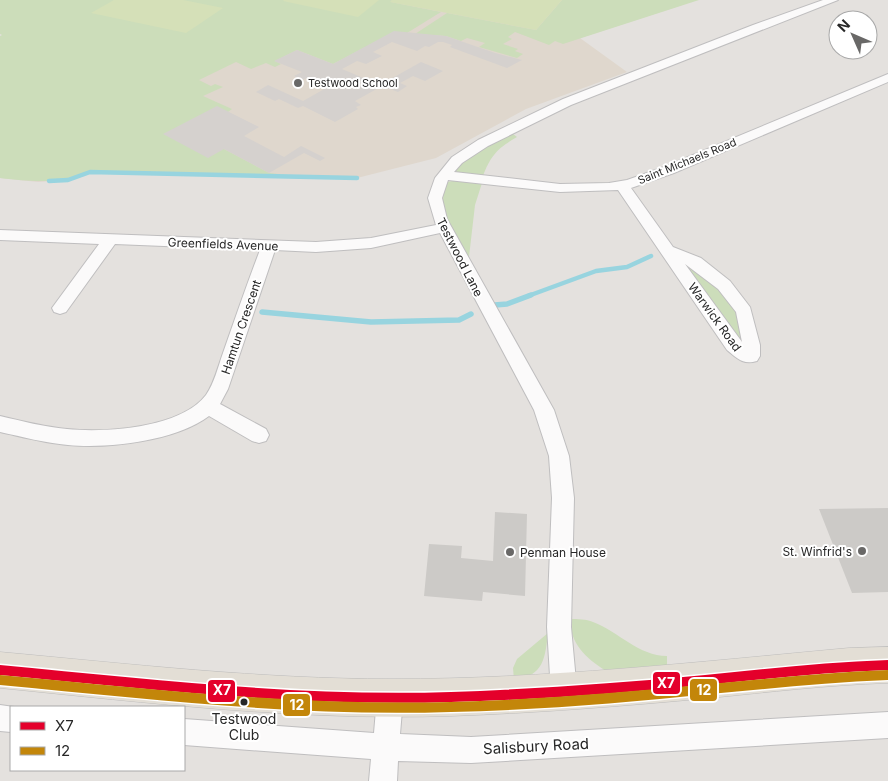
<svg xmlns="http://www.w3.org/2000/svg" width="888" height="781" viewBox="0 0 888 781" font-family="Inter,sans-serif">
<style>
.education{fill:#dfd7cd}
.green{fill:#ccddba}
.pitch{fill:#d5e0b8}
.plaza{fill:#d5d1ce}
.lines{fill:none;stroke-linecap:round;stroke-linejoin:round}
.stream-far1{stroke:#98d4df;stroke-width:4.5}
.stream{stroke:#98d4df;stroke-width:5.5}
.building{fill:#cccac7}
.minor-casing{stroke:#bfbebf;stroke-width:2}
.primary-casing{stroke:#bebdbc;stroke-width:1}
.minor{fill:#fbfafa;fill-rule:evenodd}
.primary{fill:#e3ded5;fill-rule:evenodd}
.bus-1-casing{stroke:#fff;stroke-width:3}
.bus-2-casing{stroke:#fff;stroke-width:3}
.bus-1{fill:#e4002b;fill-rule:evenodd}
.bus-2{fill:#c3860a;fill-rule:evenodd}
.poi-dot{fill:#696867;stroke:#fff;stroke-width:2}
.bus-dot{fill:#272727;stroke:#fff;stroke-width:2}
.labels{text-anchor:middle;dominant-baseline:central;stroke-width:4;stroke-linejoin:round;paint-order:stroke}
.far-poi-label{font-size:11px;fill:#272727;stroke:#fff;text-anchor:start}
.far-street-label{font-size:11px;fill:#272727;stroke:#fff}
.street-label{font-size:12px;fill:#272727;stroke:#fff}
.poi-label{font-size:12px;fill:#272727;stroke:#fff;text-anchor:end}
.near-bus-label{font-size:14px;fill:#272727;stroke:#fff}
.near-street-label{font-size:15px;fill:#272727;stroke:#fff}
.line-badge{stroke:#fff;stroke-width:2}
.badge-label{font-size:14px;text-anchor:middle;font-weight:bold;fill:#fff}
</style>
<rect width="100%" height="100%" fill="#e4e1de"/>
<path class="education" d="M 58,0 L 653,0 L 682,5 L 580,38 L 627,72 L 526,109 L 436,158 L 357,178 L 90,172 L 68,180 L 38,182 L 0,178 Z"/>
<path class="green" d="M 0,0 L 392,0 L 391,2 L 441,12 L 407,33 L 394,32 L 333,64 L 297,50 L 275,61 L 281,64 L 275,67 L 266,63 L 251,69 L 236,62 L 199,80 L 211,86 L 215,84 L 223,87 L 203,96 L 232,109 L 228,112 L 217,107 L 224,149 L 269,173 L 307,177 L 90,172 C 55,184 36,182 0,178 L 0,36 L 2,35 L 0,34 Z
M 562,0 L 699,0 L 563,44 L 555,41 L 549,45 L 515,32 L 508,37 L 512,39 L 503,44 L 518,49 L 515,51 L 523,54 L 517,58 L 479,47 L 485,43 L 467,38 L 461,41 L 446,36 L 415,34 L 447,13 L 536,30 Z
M 513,134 L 517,137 C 498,148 491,155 483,176 L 455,172 C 461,158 498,140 513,134 Z
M 456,180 L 482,183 L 475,205 L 469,257 L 468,258 C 455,235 433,209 448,182 Z
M 685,263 L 696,267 L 738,308 L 744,342 L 740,343 L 684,266 Z
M 570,619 C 578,619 586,619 593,622 C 619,632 639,656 667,656 L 667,666 L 606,671 C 586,658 570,644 570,619 Z
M 548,633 C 545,658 544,676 514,680 L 513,668 L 517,659 Z"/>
<path class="pitch" d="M 114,0 L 183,0 L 223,8 L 186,33 L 91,13 Z
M 284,0 L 379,0 L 358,17 L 283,1 Z
M 392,0 L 562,0 L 536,30 L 390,2 Z"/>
<path class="plaza" d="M 394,31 L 446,36 L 495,53 L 522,60 L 507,68 L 450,47 L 452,45 L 443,42 L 438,42 L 429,47 L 425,46 L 417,51 L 392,42 L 373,52 L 382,56 L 366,64 L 357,61 L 342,69 L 380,85 L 421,62 L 443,71 L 425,81 L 413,76 L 400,83 L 407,86 L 398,92 L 382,86 L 355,101 L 361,105 L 356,107 L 358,109 L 335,122 L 303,106 L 298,108 L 279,99 L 275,101 L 256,92 L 268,85 L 303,101 L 328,87 L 307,78 L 302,80 L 294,76 L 302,72 L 274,61 L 297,50 L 333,64 Z
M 217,106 L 259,127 L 244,136 L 284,157 L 301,146 L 325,158 L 320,161 L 304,153 L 269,173 L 224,149 L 208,158 L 163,134 Z"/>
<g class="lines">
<path class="stream-far1" d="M 49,181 L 68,180 L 90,172 L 357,178
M 528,296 L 596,271 L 627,267 L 651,256"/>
<path class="stream" d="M 495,305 L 507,304 L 531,295
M 262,312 L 371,322 L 459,320 L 471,314"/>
</g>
<path class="building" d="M 888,508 L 888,592 L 852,593 L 819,509 Z
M 495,512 L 527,514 L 525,596 L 483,592 L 482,601 L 424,596 L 429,544 L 462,546 L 461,558 L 493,561 Z"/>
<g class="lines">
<defs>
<path id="minor" d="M 823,0 L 838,0 L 571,105 L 488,146 L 462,163 L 454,172 L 560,184 L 609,183 L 627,180 L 664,167 L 888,74 L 888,82 L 674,173 L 631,188 L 673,247 L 701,258 L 730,281 L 750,307 L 760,345 L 760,356 L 757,361 C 743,365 738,359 727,350 L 618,190 L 560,192 L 448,180 L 442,198 L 447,219 L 554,410 L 569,456 L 574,498 L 571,627 L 577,692 L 573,701 L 564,705 L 555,701 L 551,692 L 547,627 L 552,498 L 549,456 L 534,410 L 440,233 L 371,248 L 316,252 L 275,250 L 228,389 L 220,404 L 266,429 L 269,435 L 266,441 L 259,443 L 252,441 L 209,416 C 176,441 108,449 68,445 C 45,443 23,437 0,432 L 0,416 C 22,421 44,427 67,429 C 105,433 181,428 206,395 C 214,384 218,367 223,353 C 235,319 247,284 260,250 L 115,244 L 66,312 L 60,314 L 54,312 L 52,308 L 99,244 L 0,240 L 0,230 L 316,242 L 371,238 L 436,225 L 428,198 L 435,178 L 452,157 L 478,140 L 563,99 L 753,25 ZM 685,264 L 718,289 L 736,312 L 742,342 Z
M 390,685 L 399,689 L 403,698 L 400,734 L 471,737 L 888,712 L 888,738 L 471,763 L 398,761 L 397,781 L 369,781 L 371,759 L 184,745 L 184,719 L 374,733 L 377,698 L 381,689 Z
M 0,705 L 14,707 L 11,707 L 11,732 L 0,731 Z"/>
<path id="primary" d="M 888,647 L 888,683 C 828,685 769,692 710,698 C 624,706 537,713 451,716 C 300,721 150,703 0,688 L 0,652 C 130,664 261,679 392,679 C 545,679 697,662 849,648 Z"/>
</defs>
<use href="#minor" class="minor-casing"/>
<use href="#primary" class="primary-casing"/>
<use href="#minor" class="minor"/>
<use href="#primary" class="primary"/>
<defs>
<path id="bus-1" d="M 888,660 L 888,670 C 827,672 766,679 705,685 C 621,693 536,700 451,702 C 300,707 150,689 0,675 L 0,665 C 150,679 300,697 451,692 C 536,689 621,683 705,675 C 766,669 827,662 888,660 Z"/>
<path id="bus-2" d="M 888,670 L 888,680 C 828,682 769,689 710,694 C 624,703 537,710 451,712 C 300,717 150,699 0,685 L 0,675 C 150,689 300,706 451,702 C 537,700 624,692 710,684 C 769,679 828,672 888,670 Z"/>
</defs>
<use href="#bus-1" class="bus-1-casing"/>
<use href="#bus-2" class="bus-2-casing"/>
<use href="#bus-1" class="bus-1"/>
<use href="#bus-2" class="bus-2"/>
</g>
<g class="poi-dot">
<circle cx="298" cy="83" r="5"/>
<circle cx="862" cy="551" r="5"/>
<circle cx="510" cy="552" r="5"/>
</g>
<circle class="bus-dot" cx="244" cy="702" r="4.5"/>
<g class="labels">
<g class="far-poi-label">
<text x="308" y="83">Testwood School</text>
</g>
<g class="far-street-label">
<text transform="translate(687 161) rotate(-22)">Saint Michaels Road</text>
</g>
<g class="street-label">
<text transform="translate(223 244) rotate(2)">Greenfields Avenue</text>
<text transform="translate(460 257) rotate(63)">Testwood Lane</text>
<text transform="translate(715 317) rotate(54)">Warwick Road</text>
<text transform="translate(241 327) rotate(-71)">Hamtun Crescent</text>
</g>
<g class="poi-label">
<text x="852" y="551">St. Winfrid's</text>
<text x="520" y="552" text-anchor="start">Penman House</text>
</g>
<g class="near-bus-label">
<text x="244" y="718">Testwood<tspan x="244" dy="16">Club</tspan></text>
</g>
<g class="near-street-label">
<text transform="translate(536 746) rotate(-3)">Salisbury Road</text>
</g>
</g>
<g class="line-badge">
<rect x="652" y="671" width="29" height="24" rx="5" fill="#e4002b"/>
<rect x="689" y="678" width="29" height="24" rx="5" fill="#c3860a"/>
<rect x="207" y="679" width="29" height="24" rx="5" fill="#e4002b"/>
<rect x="282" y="693" width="29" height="24" rx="5" fill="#c3860a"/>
</g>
<g class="badge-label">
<text x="666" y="688">X7</text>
<text x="704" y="695">12</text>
<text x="222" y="695">X7</text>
<text x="297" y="710">12</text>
</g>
<rect x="10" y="706" width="175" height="65" fill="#ffffff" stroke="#a9a9a9"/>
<rect x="20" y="722" width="25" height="8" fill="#e4002b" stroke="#a9a9a9"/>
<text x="55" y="731" font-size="15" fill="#272727">X7</text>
<rect x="20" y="747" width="25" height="8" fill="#c3860a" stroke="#a9a9a9"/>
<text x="55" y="756" font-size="15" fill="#272727">12</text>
<g transform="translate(853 35) rotate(315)"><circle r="24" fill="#ffffff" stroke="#a9a9a9"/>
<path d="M0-4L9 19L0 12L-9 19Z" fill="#696867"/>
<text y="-8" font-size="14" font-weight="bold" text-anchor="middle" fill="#272727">N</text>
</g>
</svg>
